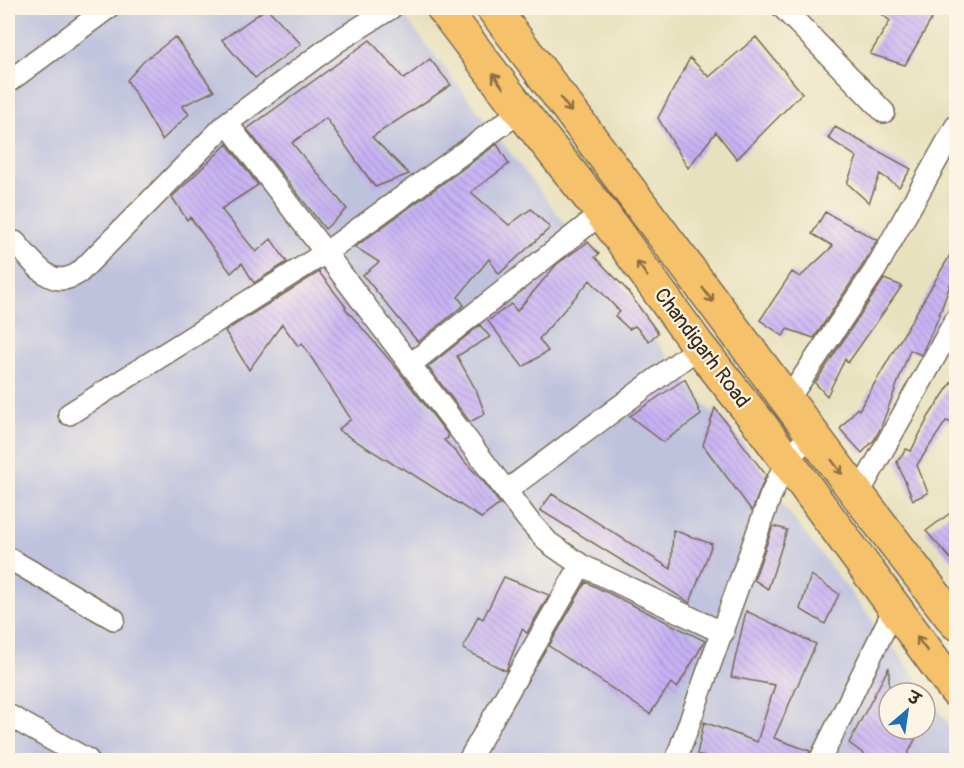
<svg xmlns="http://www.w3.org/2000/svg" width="964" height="768" viewBox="0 0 964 768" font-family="Pangolin,'Playpen Sans Deva',sans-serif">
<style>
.industrial{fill:#bfc2dd;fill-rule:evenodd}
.building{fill:url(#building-back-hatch)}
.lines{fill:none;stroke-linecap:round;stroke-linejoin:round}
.minor-casing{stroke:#786a56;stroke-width:24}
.primary-casing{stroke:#786a56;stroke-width:36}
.minor{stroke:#fff;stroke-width:21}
.primary{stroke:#f5c16b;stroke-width:33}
.oneway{stroke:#8f6e41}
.labels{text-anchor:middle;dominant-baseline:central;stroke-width:4.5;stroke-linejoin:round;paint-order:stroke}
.street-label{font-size:21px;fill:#3b2a1e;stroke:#fcf5e5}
</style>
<defs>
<pattern id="building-back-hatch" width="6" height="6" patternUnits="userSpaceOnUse" patternTransform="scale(1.5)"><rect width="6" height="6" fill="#c7b3f5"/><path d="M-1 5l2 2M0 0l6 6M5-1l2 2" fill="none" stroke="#a392c6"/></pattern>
</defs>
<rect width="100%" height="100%" fill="#fcf5e5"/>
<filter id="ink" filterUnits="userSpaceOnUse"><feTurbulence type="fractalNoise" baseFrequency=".0167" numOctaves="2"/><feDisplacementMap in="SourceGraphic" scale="12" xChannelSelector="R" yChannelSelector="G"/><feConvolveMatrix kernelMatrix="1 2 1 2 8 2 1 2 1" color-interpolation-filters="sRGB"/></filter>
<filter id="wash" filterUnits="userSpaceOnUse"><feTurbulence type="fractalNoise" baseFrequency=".008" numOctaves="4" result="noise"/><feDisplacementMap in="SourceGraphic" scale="24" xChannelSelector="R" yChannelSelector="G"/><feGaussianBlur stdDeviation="1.35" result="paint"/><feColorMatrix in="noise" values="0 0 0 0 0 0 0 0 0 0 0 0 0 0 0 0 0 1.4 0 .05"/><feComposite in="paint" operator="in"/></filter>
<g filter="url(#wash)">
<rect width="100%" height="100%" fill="#e8e1be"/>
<path class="industrial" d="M 8,8 L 398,8 L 903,660 L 956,735 L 956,760 L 8,760 ZM 889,693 L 925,693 L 925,729 L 889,729 Z"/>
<g id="blocks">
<path class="building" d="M 267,8 L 301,44 L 255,78 L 222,40 Z
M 875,8 L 938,8 L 905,65 L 870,54 L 890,21 Z
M 175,37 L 214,91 L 182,106 L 189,114 L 162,140 L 127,80 L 145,60 Z
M 756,37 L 802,93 L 737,159 L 716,132 L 688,168 L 658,118 L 690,58 L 709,77 Z
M 370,40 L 404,79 L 430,59 L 451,85 L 372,137 L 409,174 L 375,187 L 326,118 L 292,143 L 347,209 L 325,229 L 247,129 Z
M 835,127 L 911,169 L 899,187 L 880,174 L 869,203 L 847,183 L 857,157 L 828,138 Z
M 227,144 L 258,185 L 221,209 L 256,252 L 271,239 L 287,262 L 254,283 L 242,263 L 231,273 L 190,217 L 187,220 L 172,197 Z
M 497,144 L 509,164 L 471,192 L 509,225 L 531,209 L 550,228 L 499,274 L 489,259 L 458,297 L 464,305 L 418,342 L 363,275 L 379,262 L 355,247 Z
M 825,212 L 877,240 L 864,263 L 814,338 L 787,329 L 783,336 L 760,320 L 792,272 L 800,277 L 833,246 L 812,234 Z
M 588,242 L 599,254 L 595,257 L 626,289 L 658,333 L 649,341 L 635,326 L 629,329 L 615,316 L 620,312 L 590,280 L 539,339 L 548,351 L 523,367 L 488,321 L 511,304 L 517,311 L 557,264 Z
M 953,250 L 957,251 L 957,266 L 937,321 L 921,355 L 910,350 L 881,427 L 874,440 L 862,453 L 840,429 L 857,408 L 859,410 Z
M 319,272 L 346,307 L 345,308 L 398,370 L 448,435 L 448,438 L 444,440 L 484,482 L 500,504 L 481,518 L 403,468 L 401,469 L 338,430 L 351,419 L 302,343 L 298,346 L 282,324 L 249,370 L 225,331 Z
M 884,279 L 902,286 L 848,363 L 845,359 L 827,396 L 815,383 Z
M 480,325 L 490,337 L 457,356 L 477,392 L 485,414 L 470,422 L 428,367 Z
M 957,374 L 957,425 L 946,421 L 917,465 L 928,493 L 913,500 L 897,462 L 906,449 L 911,451 L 929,416 Z
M 685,379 L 701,415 L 663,442 L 630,416 Z
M 715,408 L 766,475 L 752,511 L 703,445 Z
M 552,494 L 671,569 L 673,530 L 712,544 L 690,603 L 540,510 Z
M 957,508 L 957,566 L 926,531 Z
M 773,526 L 787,530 L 768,589 L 754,580 Z
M 811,575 L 839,594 L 825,624 L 800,609 Z
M 504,577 L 549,595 L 527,633 L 522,629 L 506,671 L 463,649 L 478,616 L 483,619 Z
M 586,582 L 705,641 L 677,688 L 671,683 L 650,714 L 549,646 Z
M 746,611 L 816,644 L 774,738 L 810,751 L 807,760 L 711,760 L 697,754 L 704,722 L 757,742 L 775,685 L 731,677 Z
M 889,667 L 889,729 L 920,729 L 905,760 L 872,760 L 849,743 Z"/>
</g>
</g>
<g filter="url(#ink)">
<use href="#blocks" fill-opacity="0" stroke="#786a56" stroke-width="1.5"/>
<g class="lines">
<defs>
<path id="minor" d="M 783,8 L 884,112
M 8,82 L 108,8
M 227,123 L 528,520 L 549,543 L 581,565 L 723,633
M 8,249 L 15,242 C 34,262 51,293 80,272 L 227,123 L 338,41 L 391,8
M 411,364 L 602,213
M 787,401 L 875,270 L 956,126
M 69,414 L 325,253 L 521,111
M 506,491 L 699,347
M 858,495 L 956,319
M 8,558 L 114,619
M 8,715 L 88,760
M 469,760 L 581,565
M 676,760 L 770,497 L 787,460 L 812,433
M 820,760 L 895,607"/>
<path id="primary" d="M 443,8 L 521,111 L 602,213 L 699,347 L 762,427 L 956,691
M 493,8 L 858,495 L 956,623"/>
</defs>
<use href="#minor" class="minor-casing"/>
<use href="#primary" class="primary-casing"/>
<use href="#minor" class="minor"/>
<use href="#primary" class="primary"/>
</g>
<defs><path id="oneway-shaft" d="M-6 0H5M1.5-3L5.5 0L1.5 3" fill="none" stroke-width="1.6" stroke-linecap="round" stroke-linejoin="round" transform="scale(1.5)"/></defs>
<g class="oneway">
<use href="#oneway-shaft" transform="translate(498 81) rotate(-127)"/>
<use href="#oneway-shaft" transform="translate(566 105) rotate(53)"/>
<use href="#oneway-shaft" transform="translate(642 269) rotate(-126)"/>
<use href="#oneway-shaft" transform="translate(708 295) rotate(53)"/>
<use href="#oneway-shaft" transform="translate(837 467) rotate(53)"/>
<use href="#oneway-shaft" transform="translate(922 644) rotate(-126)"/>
</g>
</g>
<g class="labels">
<g class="street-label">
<text transform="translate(702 348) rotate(53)">Chandigarh Road</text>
</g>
</g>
<rect width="964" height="768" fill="none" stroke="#fcf5e5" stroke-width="30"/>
<g transform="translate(907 711) rotate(29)"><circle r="28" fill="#fcf5e5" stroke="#afa495" stroke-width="1.5"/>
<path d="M0-4.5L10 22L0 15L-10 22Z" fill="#1f6fb2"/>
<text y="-9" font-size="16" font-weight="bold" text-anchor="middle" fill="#3b2a1e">उ</text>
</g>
</svg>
